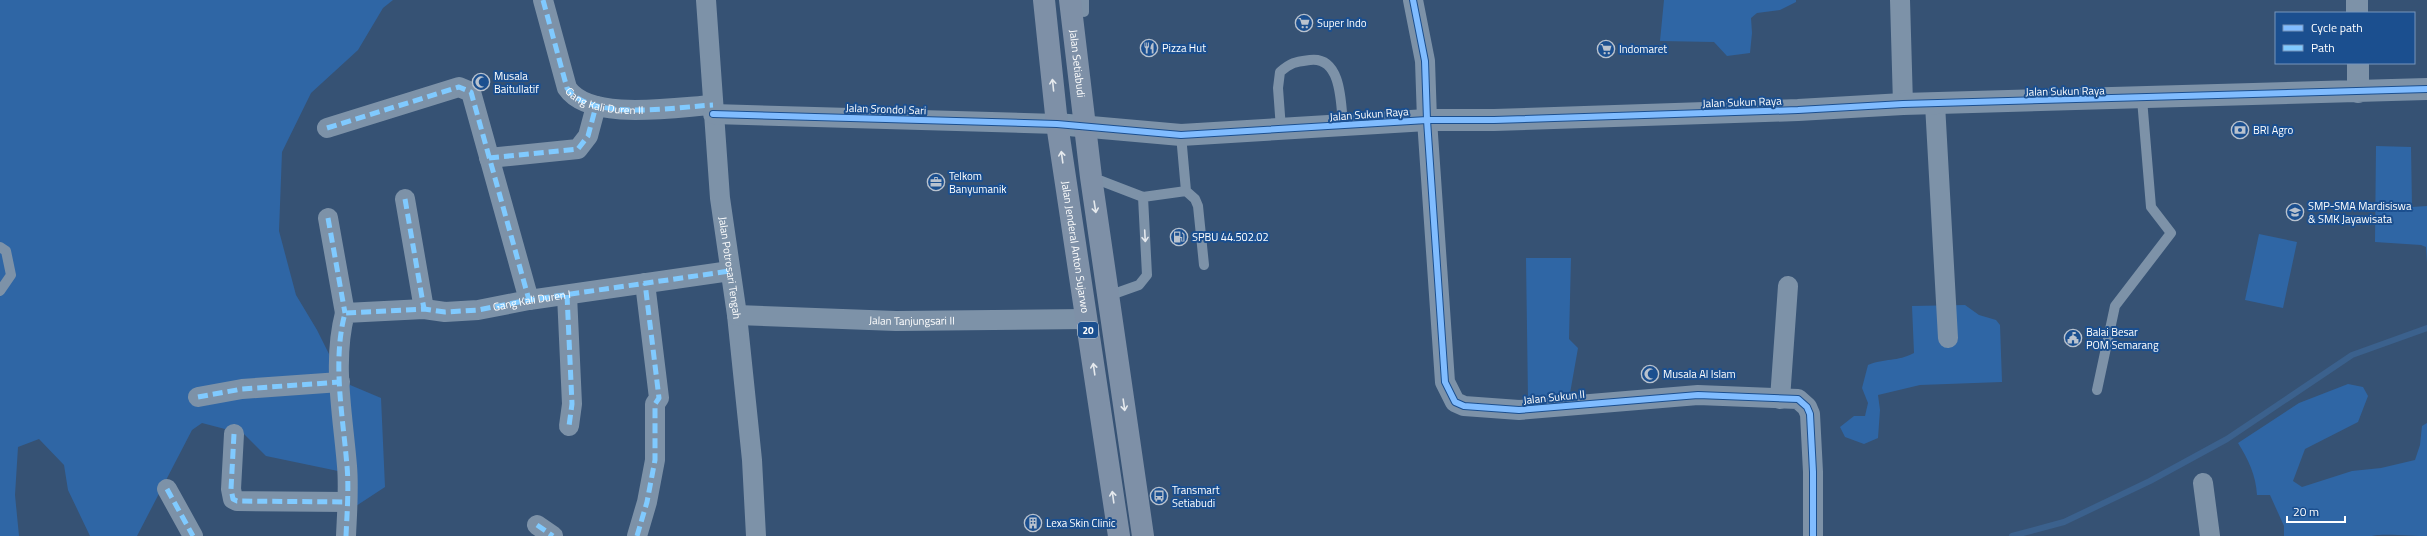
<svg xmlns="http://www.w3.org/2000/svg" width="2427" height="536" viewBox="0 0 2427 536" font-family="'Titillium Web',sans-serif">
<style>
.green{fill:#2f66a5}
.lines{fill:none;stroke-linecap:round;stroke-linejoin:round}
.stream{stroke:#3b618d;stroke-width:6}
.service{stroke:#7d92a8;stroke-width:10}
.minor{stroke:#7d92a8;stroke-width:20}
.tertiary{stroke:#7d92a8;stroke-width:22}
.trunk{stroke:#7e90a7;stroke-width:22}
.quiet{stroke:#80caff;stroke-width:5;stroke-dasharray:10 5;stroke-linecap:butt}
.cycleway-casing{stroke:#1b4f8f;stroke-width:8}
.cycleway{stroke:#80bcff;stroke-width:6}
.oneway{stroke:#e5e9ed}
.oneway2{stroke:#e5e9ee}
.labels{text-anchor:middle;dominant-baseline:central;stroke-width:4;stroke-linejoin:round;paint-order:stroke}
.shield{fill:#1b4f8f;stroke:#bbcadd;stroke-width:1}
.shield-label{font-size:10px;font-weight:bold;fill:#fff}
.poi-label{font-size:11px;fill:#fff;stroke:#1b4f8f;text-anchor:start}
.street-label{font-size:11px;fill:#fff;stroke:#1b4f8f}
</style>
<rect width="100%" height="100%" fill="#365274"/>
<path class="green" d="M 0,0 L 393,0 L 383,8 L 358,50 L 311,93 L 282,152 L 279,231 L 296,295 L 317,330 L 343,382 L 381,398 L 385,487 L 356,506 L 338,471 L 266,456 L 244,434 L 202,423 L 192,430 L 137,536 L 90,536 L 68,490 L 64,465 L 39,439 L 18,447 L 15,495 L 19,536 L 0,536 Z
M 1664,0 L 1796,0 L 1796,2 L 1780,10 L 1757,13 L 1751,18 L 1752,33 L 1750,53 L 1727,56 L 1714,42 L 1660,41 Z
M 2376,146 L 2411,147 L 2412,207 L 2427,206 L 2427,263 L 2426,247 L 2421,245 L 2375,242 Z
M 2259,234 L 2297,242 L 2283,308 L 2245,300 Z
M 1526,258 L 1571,258 L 1569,339 L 1578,348 L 1569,399 L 1528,399 Z
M 1965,305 L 1979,315 L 1996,320 L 2000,325 L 2002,382 L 1920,385 L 1878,395 L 1880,410 L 1878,438 L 1864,444 L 1845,437 L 1840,427 L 1854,416 L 1865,416 L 1868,403 L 1862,388 L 1868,365 C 1885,358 1897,362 1914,353 L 1912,306 Z
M 2348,384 L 2363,387 L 2368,396 L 2358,422 L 2305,449 L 2293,481 L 2302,487 L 2352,471 L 2381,468 L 2415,460 L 2420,445 L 2422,426 L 2427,423 L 2427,536 C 2416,536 2379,533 2372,536 L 2284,536 L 2284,526 L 2270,495 L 2257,495 C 2256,475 2248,459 2238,443 L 2299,403 Z"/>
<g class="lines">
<path class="stream" d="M 2012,536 L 2064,522 L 2150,481 L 2227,439 L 2352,355 L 2427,328"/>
<path class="service" d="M 1084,0 L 1084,12
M 1281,129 L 1278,88 L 1280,72 C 1292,62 1295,62 1310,60 C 1342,56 1341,104 1343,126
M 1091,177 L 1143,197 L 1186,191 L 1181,135
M 1186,191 L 1195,199 L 1198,206 L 1204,265
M 0,247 L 6,251 L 11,275 L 0,291
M 1108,296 L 1139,285 L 1147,275 L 1143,197
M 2097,390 L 2115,306 L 2171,233 L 2151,207 L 2142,99"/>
<g class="minor">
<path id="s1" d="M 543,0 L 567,88 C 590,122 676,107 713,105"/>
<path id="s2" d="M 706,0 L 720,198 L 737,315 L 752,460 L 756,536"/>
<path d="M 1413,0 L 1425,61 L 1427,120 L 1445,382 L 1455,402 L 1464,406 L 1519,410 L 1698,395 L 1798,399 L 1807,407 L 1810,414 L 1813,472 L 1813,536"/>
<path d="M 1900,0 L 1903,104"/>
<path d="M 1935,104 L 1948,338"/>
<path d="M 713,114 L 1057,124"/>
<path d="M 327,128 L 459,87 L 471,92 L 529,300"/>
<path d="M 489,158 L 578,149 L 588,136 L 596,106"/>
<path d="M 405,199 L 424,309"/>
<path d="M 328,218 L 345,313"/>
<path d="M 567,295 L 572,404 L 569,426"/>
<path id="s3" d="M 737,315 L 896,321 L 1086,319"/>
<path d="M 198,397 L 242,389 L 340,382"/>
<path d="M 1780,399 L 1788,286"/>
<path d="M 234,434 L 231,489 L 233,499 L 237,501 L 347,502"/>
<path d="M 2203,483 L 2210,536"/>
<path d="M 167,489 L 193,536"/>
<path d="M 537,525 L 553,536"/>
<path d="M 346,536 C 347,513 349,489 347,466 C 343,416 332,362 345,313 L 424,309 L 445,312 L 478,310 L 529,300 L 730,271"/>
<path d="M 637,536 L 647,502 L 655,460 L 655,404 L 659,398 L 645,283"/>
</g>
<path class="tertiary" d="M 2357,0 L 2357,13
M 2358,63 L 2358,92
M 1057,124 L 1181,135 L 1427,120 L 1494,120 L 1798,110 L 1903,104 L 2427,89"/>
<g class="trunk">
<path id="s4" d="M 1044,0 L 1057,124 L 1119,536"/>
<path id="s5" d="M 1070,0 L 1091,177 L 1143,536"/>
</g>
<g class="quiet">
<path d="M 543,0 L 567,88 C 590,122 676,107 713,105"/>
<path d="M 327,128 L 459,87 L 471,92 L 529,300"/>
<path d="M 489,158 L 578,149 L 588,136 L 596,106"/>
<path d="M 405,199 L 424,309"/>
<path d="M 328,218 L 345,313"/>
<path d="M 567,295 L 572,404 L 569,426"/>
<path d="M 198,397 L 242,389 L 340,382"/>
<path d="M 234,434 L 231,489 L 233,499 L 237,501 L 347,502"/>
<path d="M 167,489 L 193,536"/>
<path d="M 537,525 L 553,536"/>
<path id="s6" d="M 346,536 C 347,513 349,489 347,466 C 343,416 332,362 345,313 L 424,309 L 445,312 L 478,310 L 529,300 L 730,271"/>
<path d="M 637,536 L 647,502 L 655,460 L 655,404 L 659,398 L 645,283"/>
</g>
<defs>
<path id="cycleway" d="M 1413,0 L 1425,61 L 1427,120 L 1445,382 L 1455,402 L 1464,406 L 1519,410 L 1698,395 L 1798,399 L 1807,407 L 1810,414 L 1813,472 L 1813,536
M 713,114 L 1057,124 L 1181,135 L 1427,120 L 1494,120 L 1798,110 L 1903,104 L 2427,89"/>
</defs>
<use href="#cycleway" class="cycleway-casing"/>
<use href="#cycleway" class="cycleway"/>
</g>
<defs><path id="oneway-shaft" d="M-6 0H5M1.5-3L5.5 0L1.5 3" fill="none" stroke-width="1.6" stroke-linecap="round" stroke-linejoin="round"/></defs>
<g class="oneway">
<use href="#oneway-shaft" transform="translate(1053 85) rotate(-96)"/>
<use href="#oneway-shaft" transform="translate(1062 157) rotate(-98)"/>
<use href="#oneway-shaft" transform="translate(1095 207) rotate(81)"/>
<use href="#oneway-shaft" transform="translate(1094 369) rotate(-98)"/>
<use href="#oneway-shaft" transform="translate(1124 405) rotate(82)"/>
<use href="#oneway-shaft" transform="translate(1113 497) rotate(-98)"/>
</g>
<use class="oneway2" href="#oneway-shaft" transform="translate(1145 236) rotate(87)"/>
<defs>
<symbol id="supermarket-ring" viewBox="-11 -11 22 22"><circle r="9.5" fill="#1b4f8f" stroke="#b9c2ce" stroke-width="1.5"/><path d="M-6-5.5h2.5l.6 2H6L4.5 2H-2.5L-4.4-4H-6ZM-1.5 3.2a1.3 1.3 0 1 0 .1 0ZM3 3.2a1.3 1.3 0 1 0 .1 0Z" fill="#b9c2ce"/></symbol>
<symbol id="restaurant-ring" viewBox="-11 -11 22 22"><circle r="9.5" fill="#1b4f8f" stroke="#b9c2ce" stroke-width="1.5"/><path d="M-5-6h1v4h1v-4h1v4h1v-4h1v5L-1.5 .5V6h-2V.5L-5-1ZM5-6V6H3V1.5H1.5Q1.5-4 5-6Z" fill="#b9c2ce"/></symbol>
<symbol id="mosque-ring" viewBox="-11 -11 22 22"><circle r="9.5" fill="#1b4f8f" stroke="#b9c2ce" stroke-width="1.5"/><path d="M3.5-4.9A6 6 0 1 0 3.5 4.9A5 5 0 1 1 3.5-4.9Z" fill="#b9c2ce"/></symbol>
<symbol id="bank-ring" viewBox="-11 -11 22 22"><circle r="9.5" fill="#1b4f8f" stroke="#b9c2ce" stroke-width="1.5"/><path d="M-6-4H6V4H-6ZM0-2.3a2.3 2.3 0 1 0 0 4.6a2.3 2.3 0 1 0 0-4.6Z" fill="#b9c2ce"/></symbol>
<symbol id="office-ring" viewBox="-11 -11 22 22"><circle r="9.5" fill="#1b4f8f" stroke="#b9c2ce" stroke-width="1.5"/><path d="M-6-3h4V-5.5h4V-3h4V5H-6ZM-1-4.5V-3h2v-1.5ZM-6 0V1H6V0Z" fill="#b9c2ce"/></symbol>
<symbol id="school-ring" viewBox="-11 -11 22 22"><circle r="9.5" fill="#1b4f8f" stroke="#b9c2ce" stroke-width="1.5"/><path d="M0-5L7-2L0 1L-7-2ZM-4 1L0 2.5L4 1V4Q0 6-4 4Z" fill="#b9c2ce"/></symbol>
<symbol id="fuel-ring" viewBox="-11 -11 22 22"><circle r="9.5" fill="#1b4f8f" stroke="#b9c2ce" stroke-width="1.5"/><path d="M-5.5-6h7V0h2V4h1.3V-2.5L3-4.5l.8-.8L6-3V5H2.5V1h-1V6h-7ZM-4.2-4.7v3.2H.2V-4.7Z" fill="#b9c2ce"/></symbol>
<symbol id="civic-ring" viewBox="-11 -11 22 22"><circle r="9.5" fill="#1b4f8f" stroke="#b9c2ce" stroke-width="1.5"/><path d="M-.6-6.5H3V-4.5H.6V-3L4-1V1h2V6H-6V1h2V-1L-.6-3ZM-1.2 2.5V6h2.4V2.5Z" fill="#b9c2ce"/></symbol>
<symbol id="bus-ring" viewBox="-11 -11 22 22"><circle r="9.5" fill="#1b4f8f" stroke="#b9c2ce" stroke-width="1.5"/><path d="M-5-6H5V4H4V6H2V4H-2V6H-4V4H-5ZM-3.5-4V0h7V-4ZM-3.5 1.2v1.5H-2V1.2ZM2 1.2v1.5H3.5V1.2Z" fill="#b9c2ce"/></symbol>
<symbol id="building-ring" viewBox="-11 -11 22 22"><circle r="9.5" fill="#1b4f8f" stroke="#b9c2ce" stroke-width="1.5"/><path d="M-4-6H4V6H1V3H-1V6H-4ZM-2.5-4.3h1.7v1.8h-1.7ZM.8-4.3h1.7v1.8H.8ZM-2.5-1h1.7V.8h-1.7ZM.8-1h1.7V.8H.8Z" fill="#b9c2ce"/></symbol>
</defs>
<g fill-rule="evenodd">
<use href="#supermarket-ring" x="1294" y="13" width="20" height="20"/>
<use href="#restaurant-ring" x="1139" y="38" width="20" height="20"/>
<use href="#supermarket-ring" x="1596" y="39" width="20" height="20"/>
<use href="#mosque-ring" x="471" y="72" width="20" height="20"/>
<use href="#bank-ring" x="2230" y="120" width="20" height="20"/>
<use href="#office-ring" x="926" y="172" width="20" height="20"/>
<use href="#school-ring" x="2285" y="202" width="20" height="20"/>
<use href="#fuel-ring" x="1169" y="227" width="20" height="20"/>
<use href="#civic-ring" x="2063" y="328" width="20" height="20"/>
<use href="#mosque-ring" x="1640" y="364" width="20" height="20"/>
<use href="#bus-ring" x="1149" y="486" width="20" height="20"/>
<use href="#building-ring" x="1023" y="513" width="20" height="20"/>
</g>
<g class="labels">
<rect class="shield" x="1078" y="322" width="20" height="16" rx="3"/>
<g class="shield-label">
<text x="1088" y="330">20</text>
</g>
<g class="poi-label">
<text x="1317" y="23">Super Indo</text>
<text x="1162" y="48">Pizza Hut</text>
<text x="1619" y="49">Indomaret</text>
<text x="494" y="76">Musala<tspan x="494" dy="13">Baitullatif</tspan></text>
<text x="2253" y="130">BRI Agro</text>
<text x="949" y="176">Telkom<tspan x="949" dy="13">Banyumanik</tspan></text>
<text x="2308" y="206">SMP-SMA Mardisiswa<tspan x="2308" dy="13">&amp; SMK Jayawisata</tspan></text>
<text x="1192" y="237">SPBU 44.502.02</text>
<text x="2086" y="332">Balai Besar<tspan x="2086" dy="13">POM Semarang</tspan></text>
<text x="1663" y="374">Musala Al Islam</text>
<text x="1172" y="490">Transmart<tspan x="1172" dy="13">Setiabudi</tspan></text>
<text x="1046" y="523">Lexa Skin Clinic</text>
</g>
<g class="street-label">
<text stroke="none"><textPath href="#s5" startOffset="64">Jalan Setiabudi</textPath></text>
<text transform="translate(2065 91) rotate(-1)">Jalan Sukun Raya</text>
<text stroke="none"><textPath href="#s1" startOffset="133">Gang Kali Duren II</textPath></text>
<text transform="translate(1742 102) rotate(-2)">Jalan Sukun Raya</text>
<text transform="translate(886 109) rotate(2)">Jalan Srondol Sari</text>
<text transform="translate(1369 114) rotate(-4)">Jalan Sukun Raya</text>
<text stroke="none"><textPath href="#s4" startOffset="249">Jalan Jenderal Anton Sujarwo</textPath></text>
<text stroke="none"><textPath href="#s2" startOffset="269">Jalan Potrosari Tengah</textPath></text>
<text stroke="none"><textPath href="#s6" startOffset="412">Gang Kali Duren I</textPath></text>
<text stroke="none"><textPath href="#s3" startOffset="175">Jalan Tanjungsari II</textPath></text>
<text transform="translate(1554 397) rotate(-6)">Jalan Sukun II</text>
</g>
</g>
<rect x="2275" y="12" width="140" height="52" fill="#1b4f8f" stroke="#7695bc"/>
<rect x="2283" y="25" width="20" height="6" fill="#80bcff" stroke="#7695bc"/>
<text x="2311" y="32" font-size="12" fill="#ffffff">Cycle path</text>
<rect x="2283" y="45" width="20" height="6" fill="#80caff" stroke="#7695bc"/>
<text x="2311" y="52" font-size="12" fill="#ffffff">Path</text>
<path d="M2287 516v6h58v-6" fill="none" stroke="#ffffff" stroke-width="2"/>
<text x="2293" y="516" font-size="12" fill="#ffffff" stroke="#1b4f8f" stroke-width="3" paint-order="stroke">20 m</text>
</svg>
